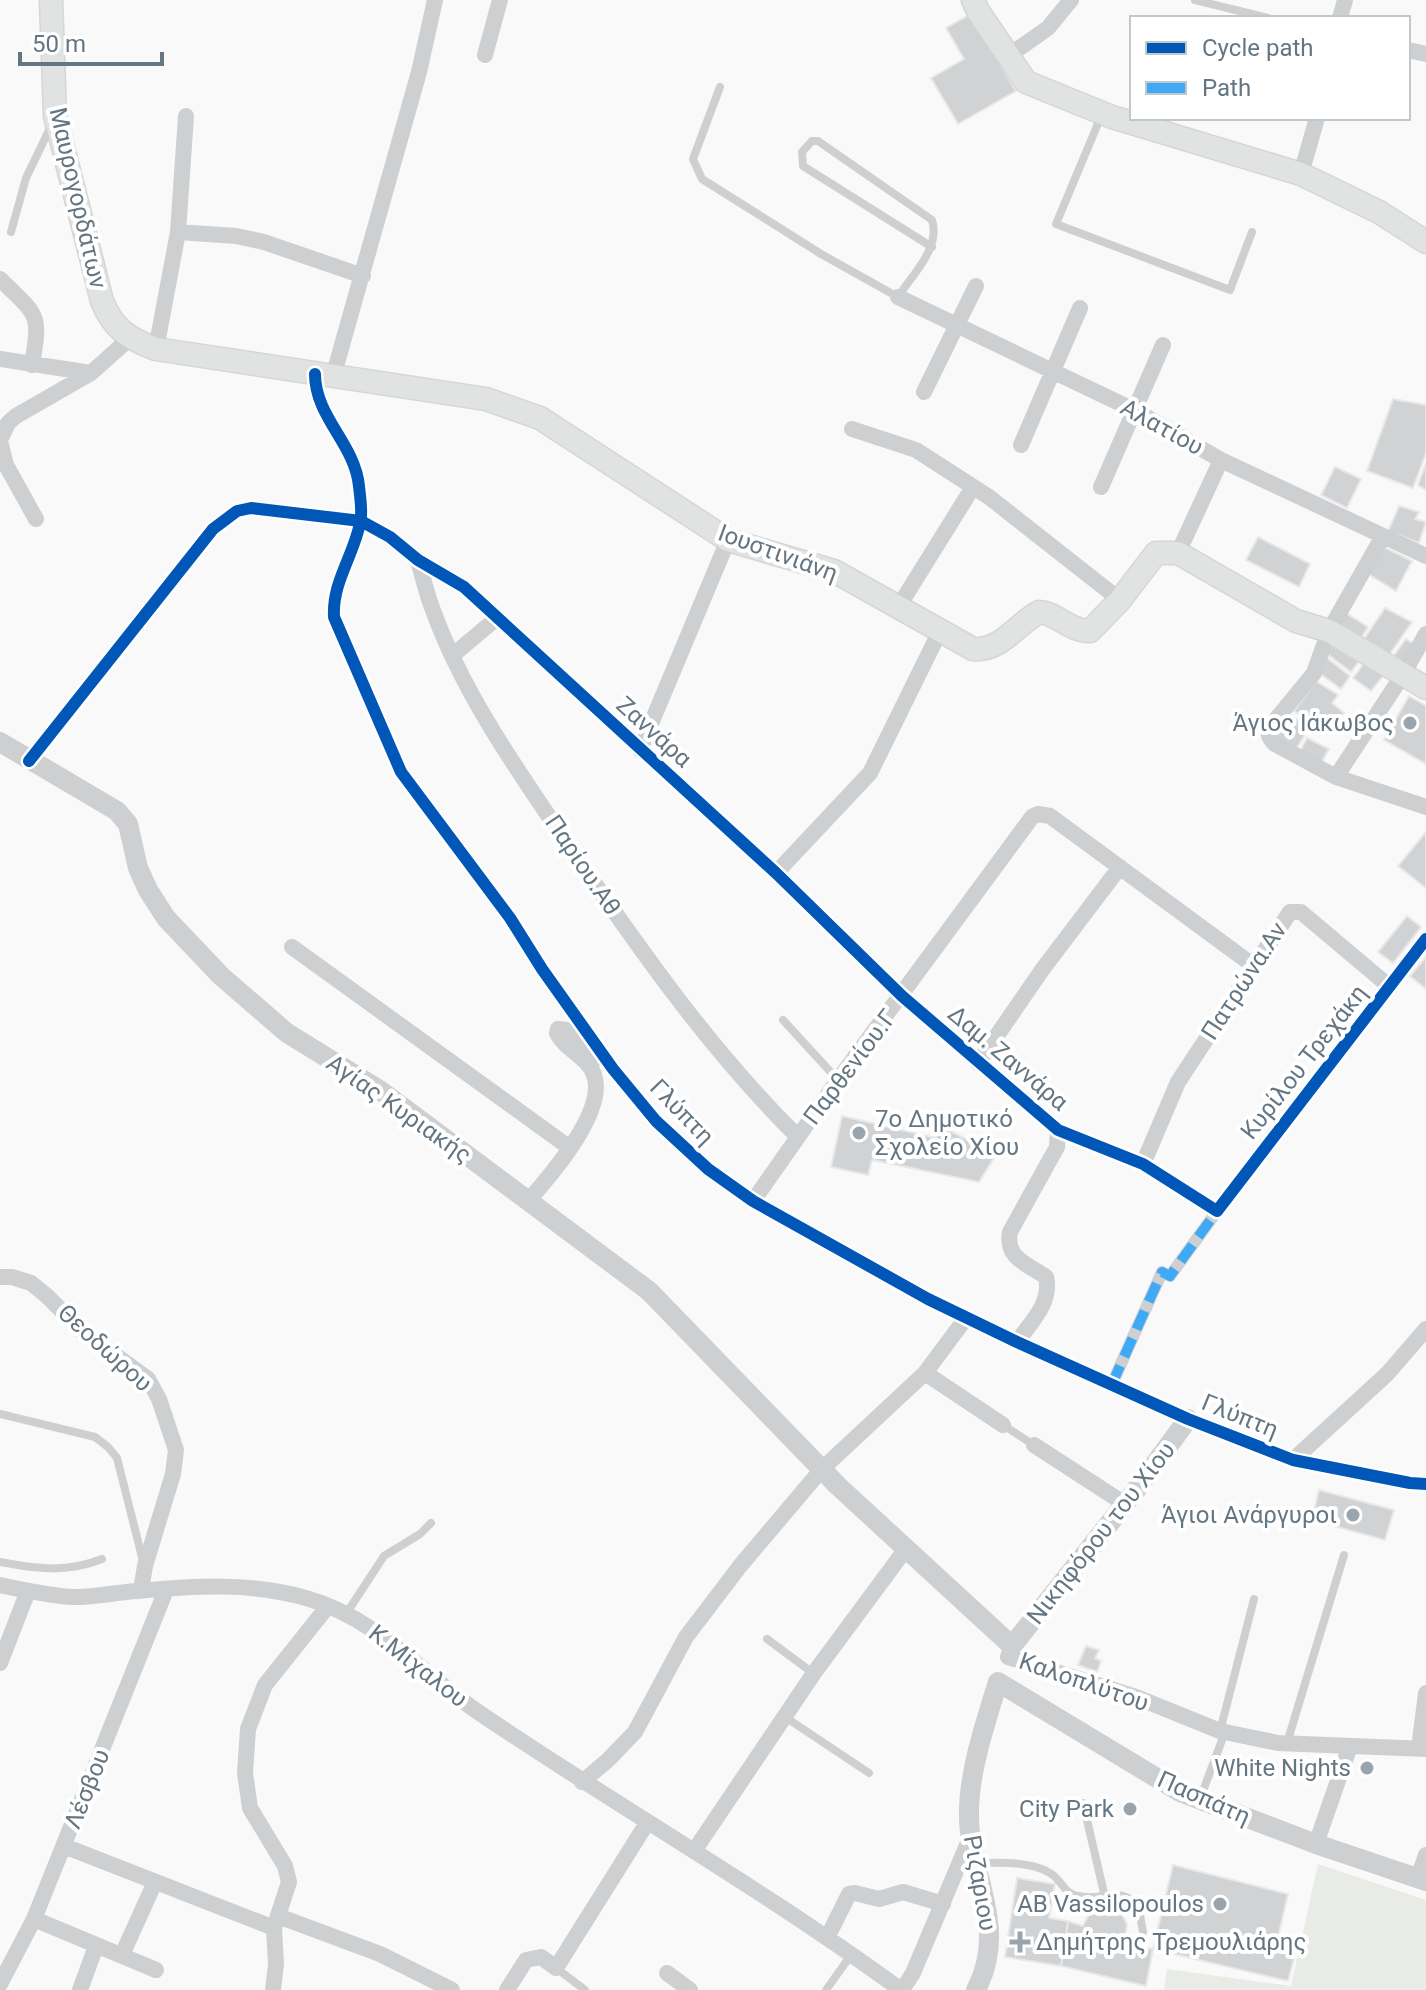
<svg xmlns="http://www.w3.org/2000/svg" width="1426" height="1990" viewBox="0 0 1426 1990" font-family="Roboto,sans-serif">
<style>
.grass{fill:#e8ebe6}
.building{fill:#d0d2d3;stroke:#e8e8e8;stroke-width:2}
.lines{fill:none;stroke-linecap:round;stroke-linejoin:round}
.secondary-casing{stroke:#d5d6d7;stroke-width:25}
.service{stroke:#cecfd0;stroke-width:8}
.pedestrian{stroke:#cecfd0;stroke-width:12}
.minor{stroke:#cecfd0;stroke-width:16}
.tertiary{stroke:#cecfd0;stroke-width:20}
.secondary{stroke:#e1e2e2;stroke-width:22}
.quiet{stroke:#3fa9f5;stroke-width:10;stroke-dasharray:20 10;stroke-linecap:butt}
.cycleway-casing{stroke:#fff;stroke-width:17}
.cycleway{stroke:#0057b8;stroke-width:12}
.poi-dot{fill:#99a4ac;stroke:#fff;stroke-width:3}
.labels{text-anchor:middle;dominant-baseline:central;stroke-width:8;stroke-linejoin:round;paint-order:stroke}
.street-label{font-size:24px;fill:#657683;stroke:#fff}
.poi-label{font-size:24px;fill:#657683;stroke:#fff;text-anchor:end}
</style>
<rect width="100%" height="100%" fill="#f9f9f9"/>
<path class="grass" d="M 1318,1864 L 1426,1900 L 1426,1990 L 1164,1990 L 1167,1969 L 1291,1986 Z"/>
<path class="building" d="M 971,14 L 1016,91 L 958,124 L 931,78 L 964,59 L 946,28 Z
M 1393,399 L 1426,405 L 1426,453 L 1413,488 L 1367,471 Z
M 1426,463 L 1426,490 L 1418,485 Z
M 1335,467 L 1361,479 L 1347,508 L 1321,495 Z
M 1399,506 L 1419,512 L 1415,519 L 1426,522 L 1419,543 L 1388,531 Z
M 1258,537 L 1310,564 L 1299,587 L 1246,560 Z
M 1382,546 L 1412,561 L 1396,591 L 1368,574 Z
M 1385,608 L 1412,622 L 1387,658 L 1362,642 Z
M 1346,613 L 1368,627 L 1360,640 L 1338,626 Z
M 1406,639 L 1417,646 L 1404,667 L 1392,658 Z
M 1336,642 L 1360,660 L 1351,672 L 1326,653 Z
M 1327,658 L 1350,676 L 1341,689 L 1318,672 Z
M 1365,662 L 1384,675 L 1371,691 L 1353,678 Z
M 1316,681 L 1338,695 L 1332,703 L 1344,713 L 1327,734 L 1294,711 Z
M 1409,696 L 1426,706 L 1426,764 L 1384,740 Z
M 1285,712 L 1310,727 L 1296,749 L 1270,734 Z
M 1307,738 L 1329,749 L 1320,765 L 1299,753 Z
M 1426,832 L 1426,888 L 1398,866 Z
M 1407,916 L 1421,927 L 1393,963 L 1378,952 Z
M 1426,957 L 1426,989 L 1410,976 Z
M 842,1116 L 936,1138 L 941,1126 L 996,1155 L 979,1182 L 872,1160 L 868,1175 L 831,1167 Z
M 1319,1490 L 1394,1510 L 1385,1540 L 1312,1520 Z
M 1086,1646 L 1099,1650 L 1095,1658 L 1101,1661 L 1097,1672 L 1078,1665 Z
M 1173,1865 L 1288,1894 L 1276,1946 L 1296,1951 L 1288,1981 L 1153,1949 Z
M 1017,1878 L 1055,1884 L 1049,1918 L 1068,1921 L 1061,1966 L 1005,1957 Z
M 1110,1907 L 1121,1913 L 1127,1924 L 1125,1939 L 1135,1942 L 1135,1946 L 1153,1949 L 1146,1986 L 1061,1966 L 1068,1921 L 1083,1926 L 1090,1912 Z"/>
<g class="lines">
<defs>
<path id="secondary" d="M 51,0 L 55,116 L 102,301 C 113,329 129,339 156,349 L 486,399 L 540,418 L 728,540 L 834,571 L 973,649 C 1000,652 1017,624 1039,612 C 1057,613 1069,631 1090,631 L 1120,600 L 1156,553 L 1178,553 L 1296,621 L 1329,631 L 1426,688
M 973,0 L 978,11 L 1026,82 L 1112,117 L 1301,174 L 1379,212 L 1426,242"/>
</defs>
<use href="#secondary" class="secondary-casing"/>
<path class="service" d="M 1195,0 L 1268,18
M 720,87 L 693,159 L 702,179 L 821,254 L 898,297 C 912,275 941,248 932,220 L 818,141 L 812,141 L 802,152 L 803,166 L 932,247
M 1102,114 L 1056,224 L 1230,290 L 1252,232
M 11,232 L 26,178 L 52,124
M 783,1020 L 838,1080
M 0,1414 L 95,1437 L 108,1447 L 117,1458 L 143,1561
M 1003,1425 L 1034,1445
M 0,1562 C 36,1569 67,1573 102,1559
M 346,1614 L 384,1556 L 420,1534 L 431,1523
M 767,1639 L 813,1673
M 785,1717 L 869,1773
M 1220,1731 L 1254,1599
M 1287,1743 L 1344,1555
M 1200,1799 L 1225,1732
M 1083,1803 L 1104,1893
M 976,1864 C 996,1862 1032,1861 1050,1873 C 1062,1880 1063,1893 1078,1896 C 1102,1902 1114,1885 1138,1904 L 1143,1932
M 556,1968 L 585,1990
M 826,1990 L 851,1955"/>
<path class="pedestrian" d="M 1112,1384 L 1162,1272 L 1170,1276 L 1217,1211"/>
<path class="minor" d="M 1340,18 L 1345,0
M 1408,50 L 1426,54
M 485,55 L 500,0
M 1008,56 L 1048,28 L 1071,0
M 1301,174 L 1317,118
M 178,232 L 236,236 L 264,242 L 363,276
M 0,279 C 38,317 41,311 32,365
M 898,297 L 1136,411 L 1221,460 L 1426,556
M 156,349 L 178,232 L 186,116
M 0,359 L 91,373
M 315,374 C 315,417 355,444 359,486 C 360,497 363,512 360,523 C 354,555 332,582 334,617 L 401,772 L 510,918 L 542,969 L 613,1069 L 656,1121 L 708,1169 L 753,1201 L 928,1299 L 1017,1342 L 1188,1419 L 1293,1460 L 1410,1483 L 1426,1484
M 333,377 L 419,72 L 435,0
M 924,392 L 976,286
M 852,429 L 916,450 L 989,497 L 1120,600
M 0,440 L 8,423 L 16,416 L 91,373 L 129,339
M 0,441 L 6,465 L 36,519
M 1021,445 L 1080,308
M 1101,487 L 1163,345
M 1383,536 L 1329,631 L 1314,673 L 1273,723 C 1267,733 1267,736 1275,744 L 1336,777 L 1426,807
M 1178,553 L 1221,460
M 418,560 C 423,578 427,596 434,613 C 466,700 524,779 575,855 C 643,954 712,1052 798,1137
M 899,606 L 973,487
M 453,655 L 497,618
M 640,750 L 728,540
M 29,761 L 213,529 L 237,511 L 251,508 L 361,521 L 390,537 L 418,560 L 464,587 L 776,873 L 902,996 L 1058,1130 L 1143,1164 L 1217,1211 L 1426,939
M 1336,777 L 1402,676 L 1426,634
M 776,873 L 870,773 L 940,631
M 292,947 L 570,1148
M 978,1063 L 1042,970 L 1120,867
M 1143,1164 L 1178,1082 L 1290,912 L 1301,912 L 1390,987
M 529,1200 C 551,1175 607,1111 594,1075 C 588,1057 565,1050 557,1033 L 558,1029 L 567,1030 L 600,1058
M 753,1201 L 838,1080 L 1032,817 L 1038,814 L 1050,816 L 1254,966
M 0,1277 L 12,1277 L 31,1283 L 47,1296 L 81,1330 L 148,1379 L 159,1399 L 176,1450 L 173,1474 L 145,1566 L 141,1590
M 1017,1342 C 1031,1322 1052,1303 1046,1277 C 1027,1264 1005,1258 1010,1232 L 1057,1147 L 1058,1130
M 925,1373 L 1003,1425
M 1034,1445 L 1125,1504
M 1293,1460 L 1387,1374 L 1426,1329
M 0,1585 C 23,1590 47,1595 72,1597 C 93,1598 116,1592 138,1591 C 195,1586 250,1582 306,1598 C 379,1619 421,1674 481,1714 C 620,1808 766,1891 901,1990
M 1012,1646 L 1008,1657 L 1136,1697 L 1220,1731 L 1278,1743 L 1426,1749
M 0,1663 L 28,1591
M 1419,1748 L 1426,1693
M 582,1782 L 608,1760 L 635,1732 L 686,1637 L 740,1566 L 822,1469 L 925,1373 L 966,1318
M 1316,1844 L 1350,1746
M 64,1846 L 274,1928
M 694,1851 L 814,1673 L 905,1550
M 1418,1878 L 1426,1855
M 278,1916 L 380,1954 L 452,1990
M 34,1919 L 156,1970
M 828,1936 L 849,1894 L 855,1893 L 879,1899 L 903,1892 L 943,1904
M 122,1955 L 155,1882
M 667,1973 L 690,1990
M 0,1984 L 34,1919 L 166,1590
M 80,1990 L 96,1946
M 273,1990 L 276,1964 L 274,1928 L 289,1882 L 285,1866 L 250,1808 L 245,1773 L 248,1729 L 265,1685 L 328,1606
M 507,1990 L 526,1960 L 541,1957 L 556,1968 L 647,1823
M 902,1990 L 913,1973 L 970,1838"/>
<path class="tertiary" d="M 0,742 L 117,811 L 128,824 L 138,868 L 148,890 L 166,918 L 221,976 L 287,1033 L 381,1091 L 649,1291 L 838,1486 L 1012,1646 L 1136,1490 L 1188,1419
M 976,1990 C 1010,1924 967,1876 969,1809 C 970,1768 986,1721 998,1682 L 1180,1792 L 1316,1844 L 1426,1881"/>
<use href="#secondary" class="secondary"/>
<path class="quiet" d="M 1112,1384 L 1162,1272 L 1170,1276 L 1217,1211"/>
<defs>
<path id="cycleway" d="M 315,374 C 315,417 355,444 359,486 C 360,497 363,512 360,523 C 354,555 332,582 334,617 L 401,772 L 510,918 L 542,969 L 613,1069 L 656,1121 L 708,1169 L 753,1201 L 928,1299 L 1017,1342 L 1188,1419 L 1293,1460 L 1410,1483 L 1426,1484
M 29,761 L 213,529 L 237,511 L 251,508 L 361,521 L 390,537 L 418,560 L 464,587 L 776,873 L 902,996 L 1058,1130 L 1143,1164 L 1217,1211 L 1426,939"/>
</defs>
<use href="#cycleway" class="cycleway-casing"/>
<use href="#cycleway" class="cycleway"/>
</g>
<g class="poi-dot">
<circle cx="1410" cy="723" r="8"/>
<circle cx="859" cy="1133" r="8"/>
<circle cx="1353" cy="1515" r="8"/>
<circle cx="1367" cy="1768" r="8"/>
<circle cx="1130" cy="1809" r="8"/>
<circle cx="1220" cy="1904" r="8"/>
<path d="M1016 1930h8v8h8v8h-8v8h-8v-8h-8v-8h8z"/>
</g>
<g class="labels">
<g class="street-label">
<text transform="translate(78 198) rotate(77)">Μαυρογορδάτων</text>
<text transform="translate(1162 427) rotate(29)">Αλατίου</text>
<text transform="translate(778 553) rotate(20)">Ιουστινιάνη</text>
<text transform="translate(654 732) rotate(42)">Ζαννάρα</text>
<text transform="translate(583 865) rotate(56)">Παρίου.Αθ</text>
<text transform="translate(1244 981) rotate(-57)">Πατρώνα.Αν</text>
<text transform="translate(1008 1058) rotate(40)">Δαμ. Ζαννάρα</text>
<text transform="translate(1304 1062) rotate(-52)">Κυρίλου Τρεχάκη</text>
<text transform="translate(850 1067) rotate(-53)">Παρθενίου.Γ</text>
<text transform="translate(399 1109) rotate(35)">Αγίας Κυριακής</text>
<text transform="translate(682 1112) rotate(46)">Γλύπτη</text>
<text transform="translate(105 1348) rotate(42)">Θεοδώρου</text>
<text transform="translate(1240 1416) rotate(22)">Γλύπτη</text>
<text transform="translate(1101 1533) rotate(-52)">Νικηφόρου του Χίου</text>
<text transform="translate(418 1666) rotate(38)">Κ.Μίχαλου</text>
<text transform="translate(1084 1682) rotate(19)">Καλοπλύτου</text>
<text transform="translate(87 1789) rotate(-68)">Λέσβου</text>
<text transform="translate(1204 1798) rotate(24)">Πασπάτη</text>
<text transform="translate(980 1883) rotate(80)">Ριζαριου</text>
</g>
<g class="poi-label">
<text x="1394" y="723">Άγιος Ιάκωβος</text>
<text x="875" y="1119" text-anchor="start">7ο Δημοτικό<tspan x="875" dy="28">Σχολείο Χίου</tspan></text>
<text x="1337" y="1515">Άγιοι Ανάργυροι</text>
<text x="1351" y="1768">White Nights</text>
<text x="1114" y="1809">City Park</text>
<text x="1204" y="1904">AB Vassilopoulos</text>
<text x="1036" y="1942" text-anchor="start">Δημήτρης Τρεμουλιάρης</text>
</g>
</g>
<rect x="1130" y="16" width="280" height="104" fill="#ffffff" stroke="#c1c8cd" stroke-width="2"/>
<rect x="1146" y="42" width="40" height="12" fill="#0057b8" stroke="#c1c8cd" stroke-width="2"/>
<text x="1202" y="56" font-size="24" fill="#657683">Cycle path</text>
<rect x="1146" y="82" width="40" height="12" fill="#3fa9f5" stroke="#c1c8cd" stroke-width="2"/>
<text x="1202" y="96" font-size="24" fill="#657683">Path</text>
<path d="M20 52v12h142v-12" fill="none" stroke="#657683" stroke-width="4"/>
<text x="32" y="52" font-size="24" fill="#657683" stroke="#ffffff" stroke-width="6" paint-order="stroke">50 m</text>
</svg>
